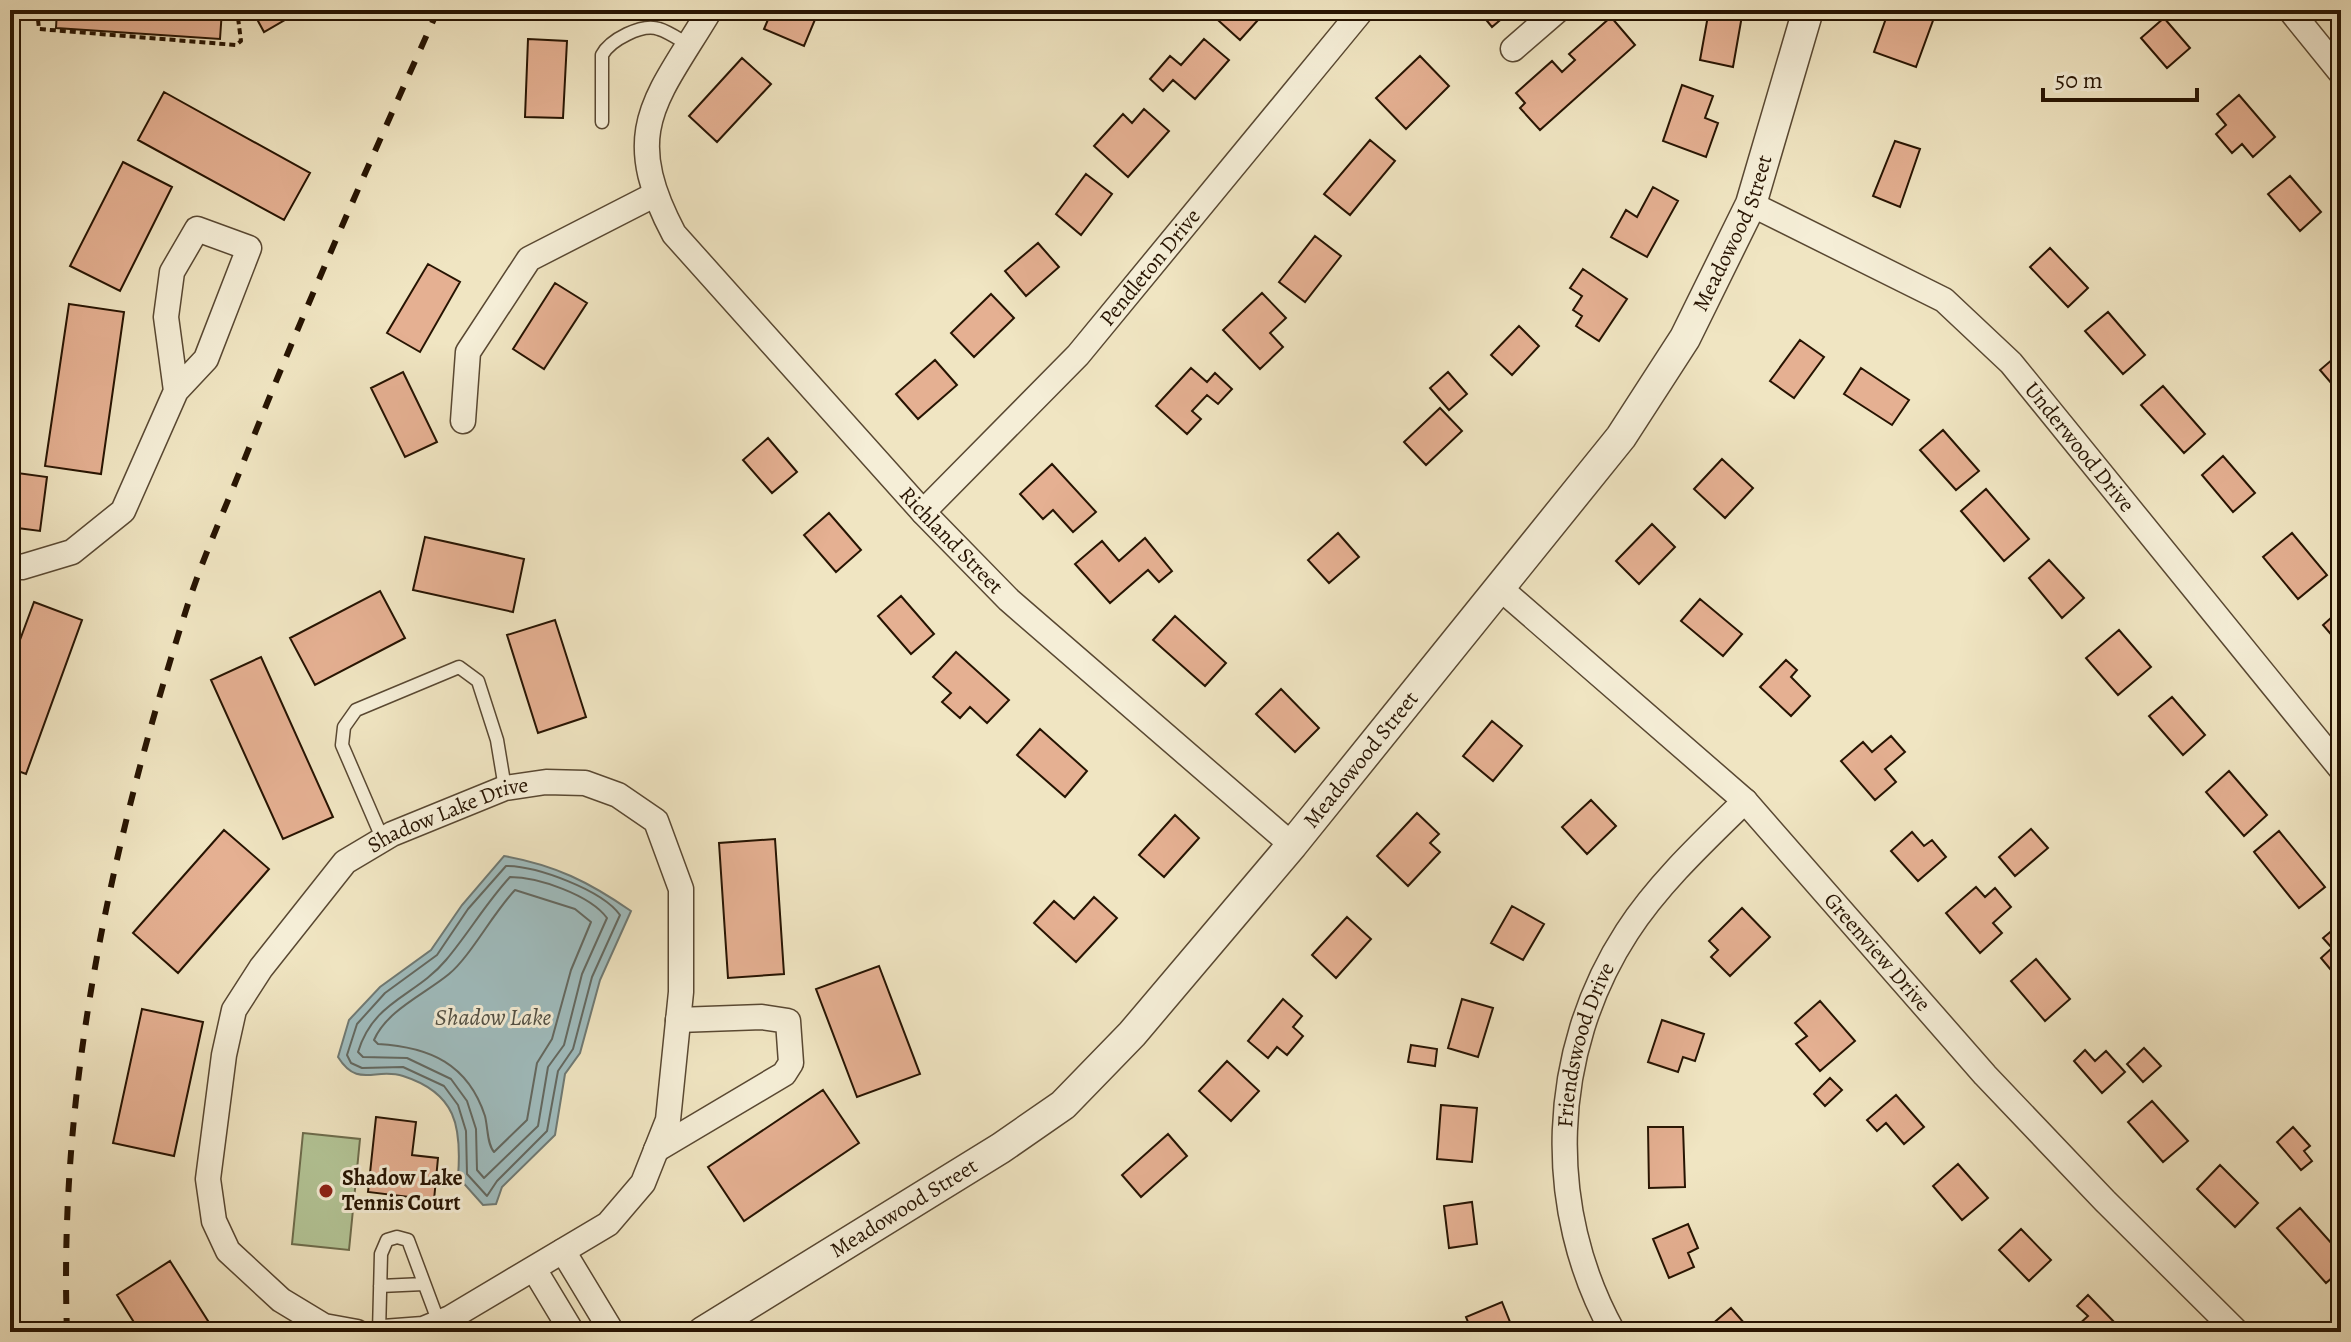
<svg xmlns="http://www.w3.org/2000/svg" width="2351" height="1342" viewBox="0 0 2351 1342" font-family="Alegreya,serif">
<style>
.green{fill:#b4c698;stroke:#6e6d4d;stroke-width:2}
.water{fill:#9fbcbe;stroke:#6f7973;stroke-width:2}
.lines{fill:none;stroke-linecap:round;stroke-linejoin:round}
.shore{stroke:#636860;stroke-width:2}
.building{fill:#e5b092;stroke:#271402;stroke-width:2}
.service-casing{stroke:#594832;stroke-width:15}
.minor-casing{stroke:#594832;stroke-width:27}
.tertiary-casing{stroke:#594832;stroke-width:33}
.path{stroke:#271402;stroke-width:4;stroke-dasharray:6 4;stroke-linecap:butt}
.service{stroke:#f5eed7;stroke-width:12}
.minor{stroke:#f5eed7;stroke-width:24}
.tertiary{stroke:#f5eed7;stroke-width:30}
.rail{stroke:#271402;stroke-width:6;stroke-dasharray:14 14;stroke-linecap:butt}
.poi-dot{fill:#8f2418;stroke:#f5eed7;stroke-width:3}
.labels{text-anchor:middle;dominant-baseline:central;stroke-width:6;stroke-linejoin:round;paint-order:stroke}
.street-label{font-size:22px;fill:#271402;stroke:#f5eed7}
.poi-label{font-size:22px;font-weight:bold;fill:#271402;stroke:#f5eed7;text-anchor:start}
.water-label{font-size:24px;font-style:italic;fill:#514f44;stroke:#f5eed7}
</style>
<rect width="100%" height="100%" fill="#f0e5c2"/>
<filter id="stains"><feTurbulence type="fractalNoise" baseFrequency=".0025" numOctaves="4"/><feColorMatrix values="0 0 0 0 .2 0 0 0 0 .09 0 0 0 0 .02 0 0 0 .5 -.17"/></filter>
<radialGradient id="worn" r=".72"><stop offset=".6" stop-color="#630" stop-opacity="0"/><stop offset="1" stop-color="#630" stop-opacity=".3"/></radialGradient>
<path class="green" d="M 303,1133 L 360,1139 L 349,1250 L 292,1244 Z"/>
<path class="water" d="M 504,856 C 555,865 589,882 631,911 L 600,980 L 580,1053 L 565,1074 L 555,1135 L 502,1187 L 496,1204 L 483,1205 L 458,1177 C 462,1126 456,1093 403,1076 C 375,1067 358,1089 338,1057 L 349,1020 L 380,987 L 431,950 L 462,905 Z"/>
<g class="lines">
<path class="shore" d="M 506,866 C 537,866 602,890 620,915 L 592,977 L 573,1049 L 558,1071 L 547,1131 L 497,1181 L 487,1196 L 467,1174 L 466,1131 L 458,1105 L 444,1086 L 403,1067 L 362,1068 L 351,1063 L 347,1055 L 357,1024 L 385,993 L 437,955 L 468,909 Z
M 510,877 C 538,877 590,895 607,918 L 582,974 L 564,1045 L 548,1067 L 538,1126 L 484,1178 L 477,1170 L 476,1129 L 467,1101 L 451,1079 L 407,1058 L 363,1057 L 358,1052 C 374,1000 415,997 446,960 C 468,934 486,903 510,877 Z
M 515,890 L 575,909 L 591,922 L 571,970 L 552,1039 L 537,1063 L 527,1120 L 494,1152 C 487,1144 488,1128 485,1116 C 468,1064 430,1047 378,1044 L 374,1040 C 387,1010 425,994 449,974 C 470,957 493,913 515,890 Z"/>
</g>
<path class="building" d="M 57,10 L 222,10 L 220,39 L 56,28 Z
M 252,10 L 302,10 L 264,32 Z
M 772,10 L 819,10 L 804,46 L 764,29 Z
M 1211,10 L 1267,10 L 1240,40 L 1209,12 Z
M 1478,10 L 1512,10 L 1492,27 Z
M 1709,10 L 1743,10 L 1733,67 L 1700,60 Z
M 1889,10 L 1921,10 L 1935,15 L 1916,67 L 1874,52 Z
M 1611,17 L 1635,45 L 1540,130 L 1520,108 L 1525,103 L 1516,93 L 1552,61 L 1562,72 L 1575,60 L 1569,54 Z
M 2164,18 L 2190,48 L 2167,68 L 2141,38 Z
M 528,39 L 567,41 L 563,118 L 525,117 Z
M 1204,39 L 1229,60 L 1195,99 L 1173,80 L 1163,91 L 1150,79 L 1170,56 L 1181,65 Z
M 1420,56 L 1449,86 L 1406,129 L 1376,98 Z
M 742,58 L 771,84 L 717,142 L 689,116 Z
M 1682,85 L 1713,96 L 1705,118 L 1718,123 L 1706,157 L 1663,141 Z
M 164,92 L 310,173 L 284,220 L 138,140 Z
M 2239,95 L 2275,137 L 2253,157 L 2242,144 L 2232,153 L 2216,134 L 2226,125 L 2217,114 Z
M 1144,109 L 1169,131 L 1128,177 L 1094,146 L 1123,114 L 1132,123 Z
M 1370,140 L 1395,161 L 1350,215 L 1324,194 Z
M 1895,141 L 1920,149 L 1900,207 L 1873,196 Z
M 123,162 L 172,187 L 120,291 L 70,266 Z
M 1086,174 L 1112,194 L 1081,235 L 1056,214 Z
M 2290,176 L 2321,212 L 2300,231 L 2268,194 Z
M 1653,187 L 1678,201 L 1647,257 L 1611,237 L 1626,210 L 1637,217 Z
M 1315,236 L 1341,256 L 1305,302 L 1279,282 Z
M 1038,243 L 1059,267 L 1026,296 L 1005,271 Z
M 2050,248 L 2088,288 L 2068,307 L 2030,267 Z
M 428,264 L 460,282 L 420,352 L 387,333 Z
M 1583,269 L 1627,299 L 1599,341 L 1576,326 L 1582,316 L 1573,310 L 1582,296 L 1570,288 Z
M 555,283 L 587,303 L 544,369 L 513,349 Z
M 1262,293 L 1286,318 L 1270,333 L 1283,347 L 1260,369 L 1223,330 Z
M 991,294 L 1014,318 L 974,357 L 951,333 Z
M 69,304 L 124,312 L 101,474 L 45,466 Z
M 2108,312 L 2145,355 L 2123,374 L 2085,331 Z
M 1519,326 L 1539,346 L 1512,375 L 1491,355 Z
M 1800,340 L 1824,357 L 1794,398 L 1770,381 Z
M 2334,358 L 2341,365 L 2341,388 L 2338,391 L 2320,370 Z
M 935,360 L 957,385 L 918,419 L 896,394 Z
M 1191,368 L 1207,382 L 1215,373 L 1232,389 L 1218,404 L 1207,395 L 1192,411 L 1201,419 L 1187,434 L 1156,406 Z
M 1861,368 L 1909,400 L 1892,425 L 1844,394 Z
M 403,372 L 437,442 L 405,457 L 371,388 Z
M 1448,372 L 1467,394 L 1449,410 L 1430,388 Z
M 2163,386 L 2205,434 L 2184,453 L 2141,405 Z
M 1440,408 L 1462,431 L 1426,465 L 1404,442 Z
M 1943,430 L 1979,471 L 1956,490 L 1920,450 Z
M 768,438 L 797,472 L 772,493 L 743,460 Z
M 2223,456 L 2255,493 L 2233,512 L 2202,475 Z
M 1722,459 L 1753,488 L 1725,518 L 1694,489 Z
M 1052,464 L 1096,512 L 1073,532 L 1053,510 L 1043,519 L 1020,494 Z
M 10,472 L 47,477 L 40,531 L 10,527 Z
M 1986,489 L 2029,539 L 2004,561 L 1961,511 Z
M 829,513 L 861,550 L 836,572 L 804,535 Z
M 1652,524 L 1675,547 L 1639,584 L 1616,561 Z
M 1338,533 L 1359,557 L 1329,583 L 1308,560 Z
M 2292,533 L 2327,575 L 2298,599 L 2263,557 Z
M 425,537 L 524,559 L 513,612 L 413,590 Z
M 1145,538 L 1172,571 L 1159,582 L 1148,570 L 1110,603 L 1075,564 L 1102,541 L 1119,561 Z
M 2049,560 L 2084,598 L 2062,618 L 2029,578 Z
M 380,591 L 405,638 L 315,685 L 290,638 Z
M 901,596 L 934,634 L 911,654 L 878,616 Z
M 1700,599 L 1742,634 L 1723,656 L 1681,621 Z
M 34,602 L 82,620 L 26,774 L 10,768 L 10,667 Z
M 2341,609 L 2341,646 L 2323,625 Z
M 1175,616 L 1226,663 L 1205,686 L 1153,640 Z
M 555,620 L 586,717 L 538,733 L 507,635 Z
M 2119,630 L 2151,667 L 2118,695 L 2086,658 Z
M 956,652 L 1009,700 L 987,723 L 970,707 L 960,718 L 942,702 L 951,693 L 933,677 Z
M 261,657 L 333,817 L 283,839 L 211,680 Z
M 1786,660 L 1797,670 L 1791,677 L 1810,696 L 1791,716 L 1760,687 Z
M 1281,689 L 1319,728 L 1295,752 L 1256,714 Z
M 2172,697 L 2205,735 L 2183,755 L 2149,716 Z
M 1492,721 L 1522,746 L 1493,781 L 1463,756 Z
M 1040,729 L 1087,771 L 1065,797 L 1017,755 Z
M 1891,736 L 1905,752 L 1885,769 L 1896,782 L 1875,800 L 1841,761 L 1863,742 L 1872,752 Z
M 2229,771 L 2267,815 L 2244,836 L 2206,792 Z
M 1591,800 L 1616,826 L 1587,854 L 1562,827 Z
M 1417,813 L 1439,834 L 1430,843 L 1440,852 L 1408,886 L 1377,856 Z
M 1175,815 L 1199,838 L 1164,877 L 1139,855 Z
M 2031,829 L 2048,848 L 2015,876 L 1999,857 Z
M 224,830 L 269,869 L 178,973 L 133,933 Z
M 2279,831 L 2325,887 L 2299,908 L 2254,852 Z
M 1912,832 L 1924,846 L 1932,840 L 1946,857 L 1918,881 L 1891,851 Z
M 775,839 L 784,974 L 728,978 L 719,843 Z
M 1976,887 L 1985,897 L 1995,888 L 2011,907 L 1993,923 L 2002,933 L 1980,953 L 1946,913 Z
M 1094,897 L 1117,918 L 1076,962 L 1034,923 L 1054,901 L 1074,919 Z
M 1512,906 L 1544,924 L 1523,960 L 1491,943 Z
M 1742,908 L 1770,937 L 1730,976 L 1711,957 L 1718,950 L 1709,941 Z
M 1347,917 L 1371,939 L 1336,978 L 1312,955 Z
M 2341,923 L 2341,972 L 2336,976 L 2321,958 L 2332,948 L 2323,938 Z
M 2036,959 L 2070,999 L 2045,1021 L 2011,981 Z
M 879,966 L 920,1074 L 857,1097 L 816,989 Z
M 1283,999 L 1302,1016 L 1293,1027 L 1303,1036 L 1287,1055 L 1277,1047 L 1268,1058 L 1248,1041 Z
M 1462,999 L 1493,1008 L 1478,1057 L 1448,1048 Z
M 1820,1001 L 1855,1041 L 1820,1071 L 1796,1044 L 1807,1036 L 1795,1023 Z
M 142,1009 L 203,1022 L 174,1156 L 113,1143 Z
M 1662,1020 L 1704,1034 L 1695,1061 L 1683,1057 L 1678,1072 L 1648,1062 Z
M 1411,1045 L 1437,1049 L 1435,1066 L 1408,1062 Z
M 2144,1048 L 2161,1066 L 2143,1082 L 2127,1064 Z
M 2085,1050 L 2095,1061 L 2106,1051 L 2125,1072 L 2102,1093 L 2074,1061 Z
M 1227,1061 L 1259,1091 L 1231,1121 L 1199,1091 Z
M 1830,1078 L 1842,1090 L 1825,1106 L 1814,1094 Z
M 823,1090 L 859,1143 L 744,1221 L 708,1167 Z
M 1896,1095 L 1924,1127 L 1904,1144 L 1886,1123 L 1877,1131 L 1867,1120 Z
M 2152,1101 L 2188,1141 L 2163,1162 L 2128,1122 Z
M 1441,1105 L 1477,1108 L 1472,1162 L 1437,1159 Z
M 376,1117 L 416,1122 L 412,1155 L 438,1158 L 434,1200 L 368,1192 Z
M 1648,1127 L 1683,1127 L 1685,1187 L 1649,1188 Z
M 2293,1127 L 2310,1146 L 2304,1151 L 2312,1161 L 2301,1170 L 2277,1142 Z
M 1168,1134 L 1187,1156 L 1141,1197 L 1122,1175 Z
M 1958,1164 L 1988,1198 L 1962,1220 L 1933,1186 Z
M 2220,1165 L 2258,1203 L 2235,1227 L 2197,1189 Z
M 1472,1202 L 1477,1244 L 1449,1248 L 1444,1206 Z
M 2300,1208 L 2341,1254 L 2341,1270 L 2326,1283 L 2277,1228 Z
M 1688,1224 L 1698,1248 L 1688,1253 L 1694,1267 L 1669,1278 L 1653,1239 Z
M 2021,1229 L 2051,1260 L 2029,1281 L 1999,1250 Z
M 170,1261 L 215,1332 L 140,1332 L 117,1295 Z
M 2088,1295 L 2118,1326 L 2112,1332 L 2082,1332 L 2076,1327 L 2088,1316 L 2077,1306 Z
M 1502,1302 L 1514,1332 L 1472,1332 L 1466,1317 Z
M 1731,1308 L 1752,1332 L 1703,1332 Z"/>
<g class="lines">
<defs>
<path id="service" d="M 602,122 L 602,55 C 610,40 642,23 659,29 C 669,32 680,40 689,45
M 383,840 L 342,745 L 344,727 L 356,710 L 459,667 L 478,681 L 497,740 L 505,788
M 10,1265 L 14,1332
M 380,1286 L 424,1284
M 379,1332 L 381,1254 L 387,1240 L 397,1237 L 408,1240 L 439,1323"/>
<g id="minor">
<path id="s1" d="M 710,10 C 656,100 619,130 674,234 L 923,512 L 1009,600 L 1292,845"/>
<path d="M 2290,10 L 2341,73"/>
<path d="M 1513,49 L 1558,10"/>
<path id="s2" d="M 1751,204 L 1944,300 L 2011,363 L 2341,769"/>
<path d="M 463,421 L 468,352 L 529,259 L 654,195"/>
<path id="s3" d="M 923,512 L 1078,355 L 1362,10"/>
<path d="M 10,566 L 22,567 L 72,552 L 123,511 L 176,391 L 206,359 L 249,248 L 197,229 L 172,272 L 166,317 L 176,391"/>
<path id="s4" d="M 1501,589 L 1745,801 L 1985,1075 L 2105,1201 L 2237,1332"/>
<path d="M 656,1150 L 784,1074 L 791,1063 L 788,1021 L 762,1017 L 678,1020"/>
<path d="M 563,1251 L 612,1332"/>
<path d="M 534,1269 L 572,1332"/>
<path id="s5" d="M 357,1332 L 324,1326 L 281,1300 L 228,1251 L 214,1221 L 208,1179 L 224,1055 L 234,1010 L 261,968 L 345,862 L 392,834 L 505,788 L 546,782 L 585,783 L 618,795 L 656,821 L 681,889 L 681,992 L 668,1120 L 643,1183 L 608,1224 L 450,1318 L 423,1329 L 383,1332"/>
<path id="s6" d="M 1613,1332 C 1544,1208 1549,1052 1627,932 C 1658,884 1704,841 1745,801"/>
</g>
<g id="tertiary">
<path id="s7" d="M 703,1332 L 1001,1148 L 1063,1105 L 1132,1034 L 1292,845 L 1621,437 L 1685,338 L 1751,204 L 1808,10"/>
</g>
</defs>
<use href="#service" class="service-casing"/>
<use href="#minor" class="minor-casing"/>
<use href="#tertiary" class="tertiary-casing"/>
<path class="path" d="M 37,10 L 39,29 L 236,45 L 241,41 L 237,10"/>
<use href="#service" class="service"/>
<use href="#minor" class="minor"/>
<use href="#tertiary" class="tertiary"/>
<path class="rail" d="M 67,1332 C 58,1085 112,841 187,607 C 203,557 226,507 245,458 C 305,307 371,159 438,10"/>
</g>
<circle class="poi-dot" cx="326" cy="1191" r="8"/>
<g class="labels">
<g class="street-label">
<text stroke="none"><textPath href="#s7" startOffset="1530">Meadowood Street</textPath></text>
<text stroke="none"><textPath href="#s3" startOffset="334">Pendleton Drive</textPath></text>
<text stroke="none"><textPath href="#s2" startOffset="416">Underwood Drive</textPath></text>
<text stroke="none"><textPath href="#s1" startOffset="658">Richland Street</textPath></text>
<text stroke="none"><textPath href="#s7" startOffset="882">Meadowood Street</textPath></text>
<text stroke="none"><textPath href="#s5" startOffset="702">Shadow Lake Drive</textPath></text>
<text stroke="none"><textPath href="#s4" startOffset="524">Greenview Drive</textPath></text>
<text stroke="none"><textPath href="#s6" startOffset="298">Friendswood Drive</textPath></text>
<text stroke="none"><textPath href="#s7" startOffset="236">Meadowood Street</textPath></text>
</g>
<g class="poi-label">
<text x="342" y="1178">Shadow Lake<tspan x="342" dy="25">Tennis Court</tspan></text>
</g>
<g class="water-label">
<text x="493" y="1017">Shadow Lake</text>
</g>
</g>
<rect width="2351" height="1342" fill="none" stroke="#f0e5c2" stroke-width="40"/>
<rect x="12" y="12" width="2327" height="1318" fill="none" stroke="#271402" stroke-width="4"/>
<rect x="20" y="20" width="2311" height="1302" fill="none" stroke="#271402" stroke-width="2"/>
<path d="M2043 88v12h154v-12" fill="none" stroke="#271402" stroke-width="4"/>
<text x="2055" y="88" font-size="24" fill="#271402" stroke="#f5eed7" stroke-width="6" paint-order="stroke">50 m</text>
<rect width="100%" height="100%" filter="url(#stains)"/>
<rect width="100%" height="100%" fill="url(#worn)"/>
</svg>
